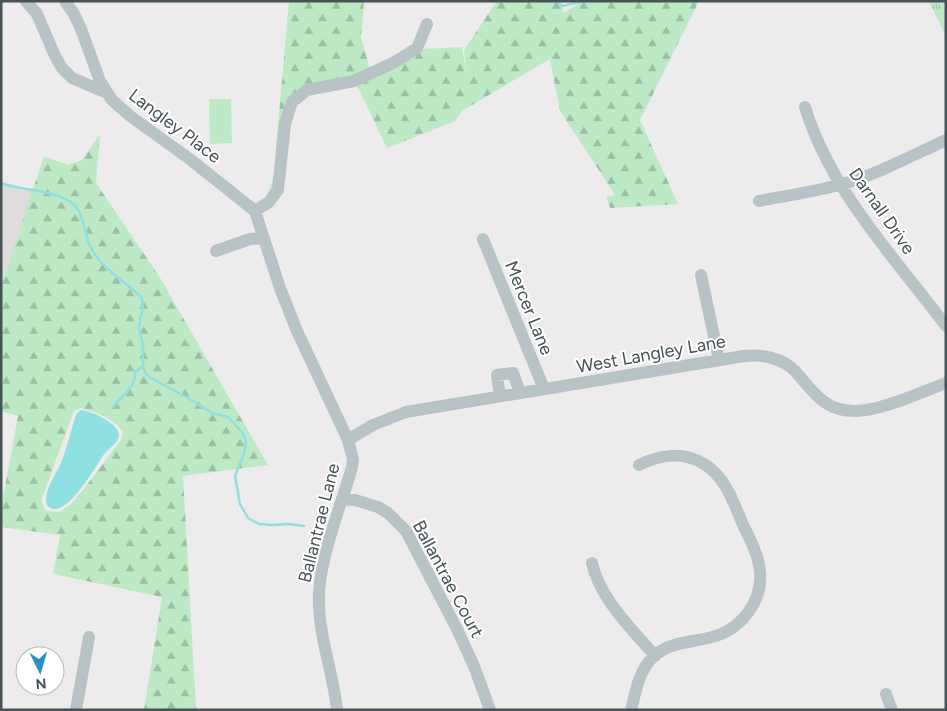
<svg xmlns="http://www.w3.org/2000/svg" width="947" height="711" viewBox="0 0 947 711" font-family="Figtree,sans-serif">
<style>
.education{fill:#dfdcdd}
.green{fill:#bde9c5}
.forest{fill:url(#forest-firs);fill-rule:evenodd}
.park{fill:url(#park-tufts)}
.water{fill:#8ee0e1}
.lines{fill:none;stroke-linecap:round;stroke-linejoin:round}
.stream{stroke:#8ee0e1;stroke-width:2.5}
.minor{stroke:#b8c3c6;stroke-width:12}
.labels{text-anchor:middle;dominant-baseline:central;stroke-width:4;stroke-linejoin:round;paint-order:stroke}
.street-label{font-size:18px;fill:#465256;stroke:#fff}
</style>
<defs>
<pattern id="forest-firs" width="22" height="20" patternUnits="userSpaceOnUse" patternTransform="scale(1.25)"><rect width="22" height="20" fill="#bde9c5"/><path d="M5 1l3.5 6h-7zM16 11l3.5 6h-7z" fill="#9bbfa3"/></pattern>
<pattern id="park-tufts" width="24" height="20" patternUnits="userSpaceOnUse" patternTransform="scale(1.25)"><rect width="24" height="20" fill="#bde9c5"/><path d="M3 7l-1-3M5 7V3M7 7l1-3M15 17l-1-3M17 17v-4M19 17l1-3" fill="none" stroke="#9bbfa3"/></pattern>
</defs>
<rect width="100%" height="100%" fill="#eeebec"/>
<path class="education" d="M 1,183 L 12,187 L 33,191 L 1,286 Z"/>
<path class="green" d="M 209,99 L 231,99 L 232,143 L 210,144 Z"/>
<path class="forest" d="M 289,1 L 364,1 L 361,37 L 371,74 L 296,98 L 277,189 L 264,204 L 273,180 Z
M 497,1 L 562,1 L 563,13 L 583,1 L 699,1 L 640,120 L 678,204 L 610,208 L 606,197 L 615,195 L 560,111 L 550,59 L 462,111 L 455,121 L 387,148 L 356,83 L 308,93 L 294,105 L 288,123 L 280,190 L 276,198 L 265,208 L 264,206 L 275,197 L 279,189 L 287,116 L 293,104 L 302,95 L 314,89 L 340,85 L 377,74 L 402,62 L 422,49 L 462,47 L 467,80 L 464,50 Z
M 100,134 L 96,183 L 159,276 L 268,465 L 183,476 L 196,710 L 144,710 L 162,597 L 53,574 L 60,535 L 1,527 L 1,509 L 18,416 L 1,411 L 1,286 L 44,156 L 68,165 L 82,160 ZM 81,408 C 98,413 112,417 123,432 L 121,440 L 83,490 L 72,503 L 60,512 L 46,511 L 41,501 L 74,411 Z"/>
<path class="park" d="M 929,1 L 946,1 L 946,37 Z"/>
<path class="water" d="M 80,410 C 90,410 120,424 119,435 C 119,443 110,447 105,453 C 97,463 67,520 49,507 C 46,505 46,503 46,500 C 46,486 58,472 63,458 C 68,444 71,429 76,415 Z"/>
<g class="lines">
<path class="stream" d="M 556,1 L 562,6 L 584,1
M 1,183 C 23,191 48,189 69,201 C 85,211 83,231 90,246 C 101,269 125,281 142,298 L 143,309 L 140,319 L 139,329 L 143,345 L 143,366 L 145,373 L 151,378 L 188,398 L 212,413 L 228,417 L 242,432 L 246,441 L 244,454 L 235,476 L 240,504 L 248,518 L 259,524 L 273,525 L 289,524 L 304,526
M 113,407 C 121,396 136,388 135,372 L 143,366"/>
<path class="minor" d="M 26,1 L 37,14 L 55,56 L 62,68 L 72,78 L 107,93
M 65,1 L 74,14 L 81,29 L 100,81 L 112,100 L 130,116 L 191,160 L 255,211 L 280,288 L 297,331 L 348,440 L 353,459 L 352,467 C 341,506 321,554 319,593 C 317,632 333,671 337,710
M 805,107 C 830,190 895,258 946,326
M 759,201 C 785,196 812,192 839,185 C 876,175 911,156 946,140
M 255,211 L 269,202 L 278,190 L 285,124 L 292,102 L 307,90 L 354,81 L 395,62 L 417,48 L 427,24
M 483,239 L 544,389
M 216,251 L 250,239 L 264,238
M 701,275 L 719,360
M 500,396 L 497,375 L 513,373 L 520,393
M 348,440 L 373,425 L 406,412 L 744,356 C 762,354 782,358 795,371 C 814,392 824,412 857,411 C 882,410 922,392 946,383
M 343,499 L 355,500 L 378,507 L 388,513 L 406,531 L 457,629 L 474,666 L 490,710
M 592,563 C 600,599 632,629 655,656
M 886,694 L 892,710
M 76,710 L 89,637
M 631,710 C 636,691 638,673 652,658 C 668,642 688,643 708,638 C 741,631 766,600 759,565 C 757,552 750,539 744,527 C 734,504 726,477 704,464 C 683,451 659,455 639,465"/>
</g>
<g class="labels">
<g class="street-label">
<text transform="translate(175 126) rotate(37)">Langley Place</text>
<text transform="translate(882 211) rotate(55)">Darnall Drive</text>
<text transform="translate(529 308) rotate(68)">Mercer Lane</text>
<text transform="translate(651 354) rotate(-10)">West Langley Lane</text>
<text transform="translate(319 523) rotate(-76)">Ballantrae Lane</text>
<text transform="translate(448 579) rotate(62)">Ballantrae Court</text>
</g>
</g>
<rect width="947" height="711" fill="none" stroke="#465256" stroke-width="5"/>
<g transform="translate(40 671) rotate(175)"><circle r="24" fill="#ffffff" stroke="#b5babb"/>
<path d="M0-4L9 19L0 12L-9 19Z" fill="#2a8fc9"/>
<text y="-8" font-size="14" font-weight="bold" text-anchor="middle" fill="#465256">N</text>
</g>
</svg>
